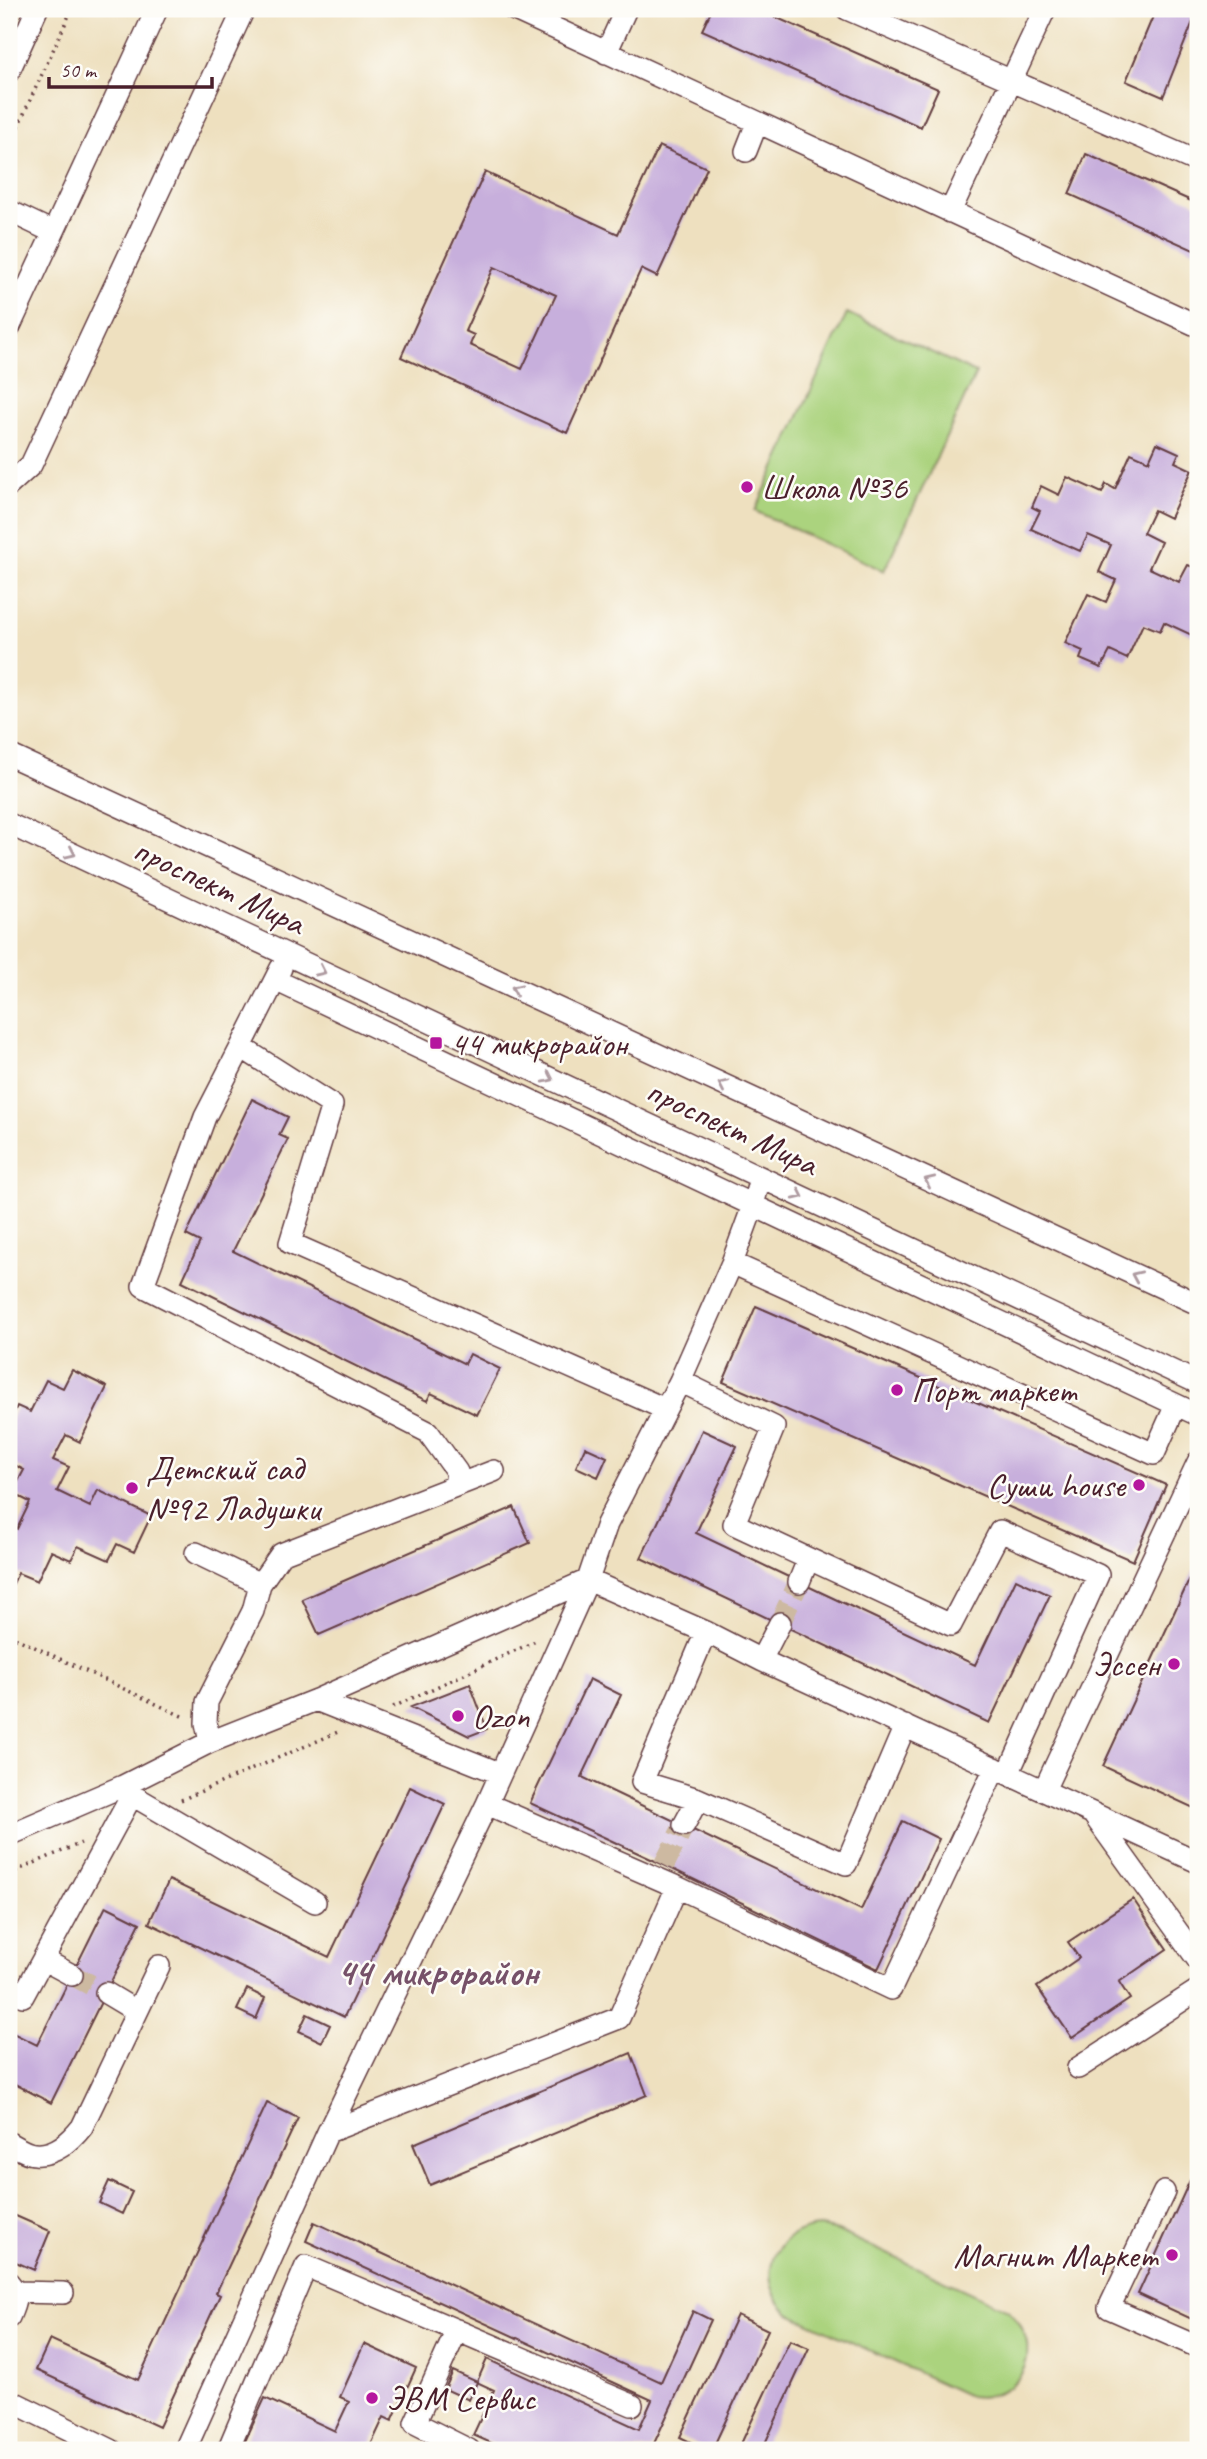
<svg xmlns="http://www.w3.org/2000/svg" width="1207" height="2459" viewBox="0 0 1207 2459" font-family="Caveat,sans-serif">
<style>
.green{fill:#abd37e;stroke:#7a7954;stroke-width:2}
.building{fill:#c7afdc;fill-rule:evenodd}
.lines{fill:none;stroke-linecap:round;stroke-linejoin:round}
.minor-tunnel{stroke:#cdb9a1;stroke-width:21;stroke-dasharray:21 10;stroke-linecap:butt}
.minor-casing{stroke:#633c41;stroke-width:24}
.path{stroke:#633c41;stroke-width:3.5;stroke-dasharray:2 5;stroke-linecap:butt}
.minor{stroke:#fff;stroke-width:21}
.oneway{stroke:#ae9aa0}
.poi-dot{fill:#b5179e;stroke:#fdfcf7;stroke-width:2.5}
.labels{text-anchor:middle;dominant-baseline:central;stroke-width:5;stroke-linejoin:round;paint-order:stroke}
.poi-label{font-size:35px;fill:#4a1f2b;stroke:#fdfcf7;text-anchor:start}
.street-label{font-size:35px;fill:#4a1f2b;stroke:#fdfcf7}
.quarter-label{font-size:38px;font-weight:bold;fill:#765169;stroke:#fdfcf7}
</style>
<rect width="100%" height="100%" fill="#fdfcf7"/>
<filter id="ink" filterUnits="userSpaceOnUse"><feTurbulence type="fractalNoise" baseFrequency=".0143" numOctaves="2"/><feDisplacementMap in="SourceGraphic" scale="14" xChannelSelector="R" yChannelSelector="G"/><feConvolveMatrix kernelMatrix="1 2 1 2 8 2 1 2 1" color-interpolation-filters="sRGB"/></filter>
<filter id="wash" filterUnits="userSpaceOnUse"><feTurbulence type="fractalNoise" baseFrequency=".00686" numOctaves="4" result="noise"/><feDisplacementMap in="SourceGraphic" scale="28" xChannelSelector="R" yChannelSelector="G"/><feGaussianBlur stdDeviation="1.57" result="paint"/><feColorMatrix in="noise" values="0 0 0 0 0 0 0 0 0 0 0 0 0 0 0 0 0 1.4 0 .05"/><feComposite in="paint" operator="in"/></filter>
<g filter="url(#wash)">
<rect width="100%" height="100%" fill="#eee0bf"/>
<path class="green" d="M 847,313 L 976,373 L 884,571 L 755,511 Z
M 820,2227 L 838,2231 L 1008,2310 C 1048,2346 1022,2404 969,2396 L 790,2314 C 753,2282 771,2230 820,2227 Z"/>
<g id="blocks">
<path class="building" d="M 712,9 L 757,9 L 938,89 L 921,127 L 702,30 Z
M 1156,9 L 1198,9 L 1163,97 L 1126,81 Z
M 659,146 L 707,168 L 657,277 L 641,269 L 567,433 L 401,357 L 485,172 L 618,234 ZM 494,267 L 556,295 L 522,369 L 470,345 L 474,335 L 465,331 Z
M 1086,154 L 1198,204 L 1198,252 L 1069,194 Z
M 1157,443 L 1179,453 L 1175,462 L 1192,470 L 1170,518 L 1154,510 L 1143,533 L 1161,542 L 1149,568 L 1179,582 L 1188,565 L 1198,569 L 1198,638 L 1164,622 L 1160,631 L 1143,624 L 1127,659 L 1110,651 L 1101,668 L 1080,659 L 1083,651 L 1065,643 L 1088,594 L 1106,602 L 1116,580 L 1099,572 L 1111,545 L 1088,535 L 1080,551 L 1031,529 L 1040,511 L 1032,507 L 1041,486 L 1059,495 L 1067,477 L 1102,493 L 1106,484 L 1115,489 L 1131,453 L 1149,461 Z
M 252,1099 L 288,1117 L 279,1135 L 288,1139 L 233,1251 L 465,1364 L 470,1354 L 500,1369 L 477,1415 L 431,1393 L 427,1401 L 182,1281 L 200,1242 L 186,1235 Z
M 756,1306 L 1166,1485 L 1133,1561 L 723,1382 Z
M 72,1370 L 107,1387 L 80,1442 L 66,1435 L 53,1460 L 69,1467 L 57,1491 L 90,1507 L 98,1490 L 151,1516 L 134,1552 L 117,1544 L 109,1560 L 78,1546 L 71,1560 L 51,1551 L 37,1581 L 18,1573 L 9,1592 L 9,1525 L 17,1529 L 30,1502 L 12,1493 L 24,1470 L 9,1462 L 9,1419 L 10,1420 L 17,1406 L 30,1412 L 46,1380 L 63,1388 Z
M 702,1430 L 737,1446 L 696,1533 L 799,1582 L 975,1665 L 1016,1579 L 1050,1595 L 989,1723 L 641,1558 Z
M 585,1447 L 607,1457 L 598,1477 L 576,1467 Z
M 514,1507 L 530,1543 L 319,1635 L 302,1599 Z
M 1198,1561 L 1198,1810 L 1103,1766 Z
M 589,1679 L 621,1695 L 582,1777 L 861,1910 L 903,1821 L 939,1839 L 878,1969 L 664,1865 L 530,1803 Z
M 470,1684 L 487,1729 L 469,1736 L 411,1707 Z
M 410,1787 L 445,1804 L 344,2017 L 149,1923 L 169,1880 L 329,1957 Z
M 1133,1899 L 1167,1949 L 1119,1982 L 1130,1999 L 1072,2038 L 1037,1987 L 1079,1958 L 1068,1942 Z
M 106,1906 L 140,1923 L 51,2103 L 9,2081 L 9,2031 L 37,2045 Z
M 247,1989 L 265,1998 L 256,2019 L 237,2010 Z
M 307,2014 L 330,2025 L 322,2042 L 299,2031 Z
M 631,2053 L 647,2095 L 430,2185 L 413,2144 Z
M 267,2103 L 298,2118 L 216,2293 L 220,2295 L 159,2427 L 36,2370 L 50,2339 L 138,2380 Z
M 1190,2180 L 1198,2184 L 1198,2322 L 1138,2294 Z
M 109,2181 L 132,2192 L 122,2214 L 99,2203 Z
M 9,2213 L 50,2231 L 34,2270 L 9,2259 Z
M 314,2222 L 661,2382 L 693,2311 L 711,2320 L 651,2450 L 507,2450 L 473,2435 L 494,2390 L 477,2382 L 469,2400 L 445,2389 L 453,2371 L 477,2382 L 487,2359 L 639,2429 L 652,2400 L 306,2241 Z
M 737,2315 L 768,2330 L 712,2450 L 707,2450 L 680,2437 Z
M 790,2340 L 809,2348 L 762,2450 L 738,2450 Z
M 364,2344 L 416,2368 L 392,2421 L 384,2417 L 370,2447 L 377,2450 L 241,2450 L 265,2398 L 335,2431 L 349,2401 L 340,2397 Z"/>
</g>
</g>
<g filter="url(#ink)">
<use href="#blocks" fill-opacity="0" stroke="#633c41" stroke-width="2"/>
<g class="lines">
<path class="minor-tunnel" d="M 780,1623 L 799,1582
M 664,1865 L 684,1825
M 72,1975 L 106,1993"/>
<defs>
<path id="minor" d="M 513,9 L 1198,326
M 847,9 L 1198,162
M 606,53 L 626,9
M 9,71 L 37,9
M 746,151 L 757,123
M 9,211 L 53,232
M 950,212 L 1045,9
M 9,328 L 157,9
M 9,485 L 31,465 L 244,9
M 9,755 L 1198,1304
M 9,824 L 1198,1383
M 275,980 L 1198,1415
M 241,1047 L 281,968
M 732,1263 L 1154,1454 L 1176,1405
M 680,1381 L 774,1427 L 734,1524 L 951,1625 L 1000,1531 L 1098,1575 L 1008,1774
M 455,1486 L 457,1472 L 428,1432 L 143,1286 L 205,1117 L 241,1047 L 332,1105 L 290,1243 L 665,1409
M 196,1553 L 260,1584
M 799,1582 L 808,1560
M 706,1632 L 642,1782 L 698,1799 L 846,1864 L 905,1726
M 761,1660 L 780,1623
M 316,1700 L 499,1773
M 210,1742 L 206,1723 L 207,1702 L 253,1611 L 260,1584 L 281,1554 L 494,1471
M 1044,1790 L 1198,1462
M 487,1804 L 677,1887 L 891,1989 L 995,1768
M 1093,1814 L 1198,1960
M 684,1825 L 698,1799
M 9,1835 L 123,1786 L 210,1742 L 316,1700 L 588,1580 L 706,1632 L 761,1660 L 1198,1862
M 44,1960 L 72,1975
M 9,1989 L 23,1996 L 132,1795 L 315,1902
M 106,1993 L 136,2011
M 1078,2068 L 1198,1990
M 328,2132 L 619,2018 L 677,1887
M 9,2143 C 16,2147 27,2154 35,2154 C 54,2156 71,2141 82,2127 L 159,1966
M 1164,2192 L 1109,2308 L 1198,2347
M 9,2283 C 19,2294 15,2304 9,2317
M 16,2292 L 63,2293
M 457,2330 L 415,2423 L 469,2450
M 9,2400 L 111,2450
M 185,2450 L 328,2132 L 487,1804 L 588,1580 L 607,1524 L 680,1381 L 732,1263 L 753,1206 L 760,1177
M 228,2450 L 306,2266 L 632,2405"/>
</defs>
<use href="#minor" class="minor-casing"/>
<path class="path" d="M 9,146 L 72,9
M 9,1635 L 184,1717
M 393,1707 L 538,1640
M 181,1800 L 338,1732
M 9,1874 L 81,1843"/>
<use href="#minor" class="minor"/>
</g>
<defs><path id="oneway-chevron" d="M-2-3.5L2.5 0L-2 3.5" fill="none" stroke-width="1.6" stroke-linecap="round" stroke-linejoin="round" transform="scale(1.75)"/></defs>
<g class="oneway">
<use href="#oneway-chevron" transform="translate(71 853) rotate(25)"/>
<use href="#oneway-chevron" transform="translate(321 971) rotate(25)"/>
<use href="#oneway-chevron" transform="translate(516 989) rotate(-155)"/>
<use href="#oneway-chevron" transform="translate(549 1078) rotate(25)"/>
<use href="#oneway-chevron" transform="translate(723 1085) rotate(-155)"/>
<use href="#oneway-chevron" transform="translate(929 1181) rotate(-155)"/>
<use href="#oneway-chevron" transform="translate(799 1195) rotate(25)"/>
<use href="#oneway-chevron" transform="translate(1136 1276) rotate(-156)"/>
</g>
</g>
<g class="poi-dot">
<circle cx="747" cy="487" r="7"/>
<rect x="429" y="1036" width="14" height="14" rx="3.5"/>
<circle cx="897" cy="1390" r="7"/>
<circle cx="1139" cy="1485" r="7"/>
<circle cx="132" cy="1488" r="7"/>
<circle cx="1174" cy="1664" r="7"/>
<circle cx="458" cy="1716" r="7"/>
<circle cx="1172" cy="2255" r="7"/>
<circle cx="372" cy="2398" r="7"/>
</g>
<g class="labels">
<g class="poi-label">
<text x="761" y="487">Школа №36</text>
<text x="450" y="1043">44 микрорайон</text>
<text x="911" y="1390">Порт маркет</text>
<text x="146" y="1468">Детский сад<tspan x="146" dy="40">№92 Ладушки</tspan></text>
<text x="1125" y="1485" text-anchor="end">Суши house</text>
<text x="1160" y="1664" text-anchor="end">Эссен</text>
<text x="472" y="1716">Ozon</text>
<text x="1158" y="2255" text-anchor="end">Магнит Маркет</text>
<text x="386" y="2398">ЭВМ Сервис</text>
</g>
<g class="street-label">
<text transform="translate(219 886) rotate(25)">проспект Мира</text>
<text transform="translate(732 1127) rotate(25)">проспект Мира</text>
</g>
<g class="quarter-label">
<text x="438" y="1972">44 микрорайон</text>
</g>
</g>
<rect width="1207" height="2459" fill="none" stroke="#fdfcf7" stroke-width="35"/>
<path d="M49 77v10h163v-10" fill="none" stroke="#4a1f2b" stroke-width="3.5"/>
<text x="60" y="77" font-size="21" fill="#4a1f2b" stroke="#fdfcf7" stroke-width="5" paint-order="stroke">50 m</text>
</svg>
